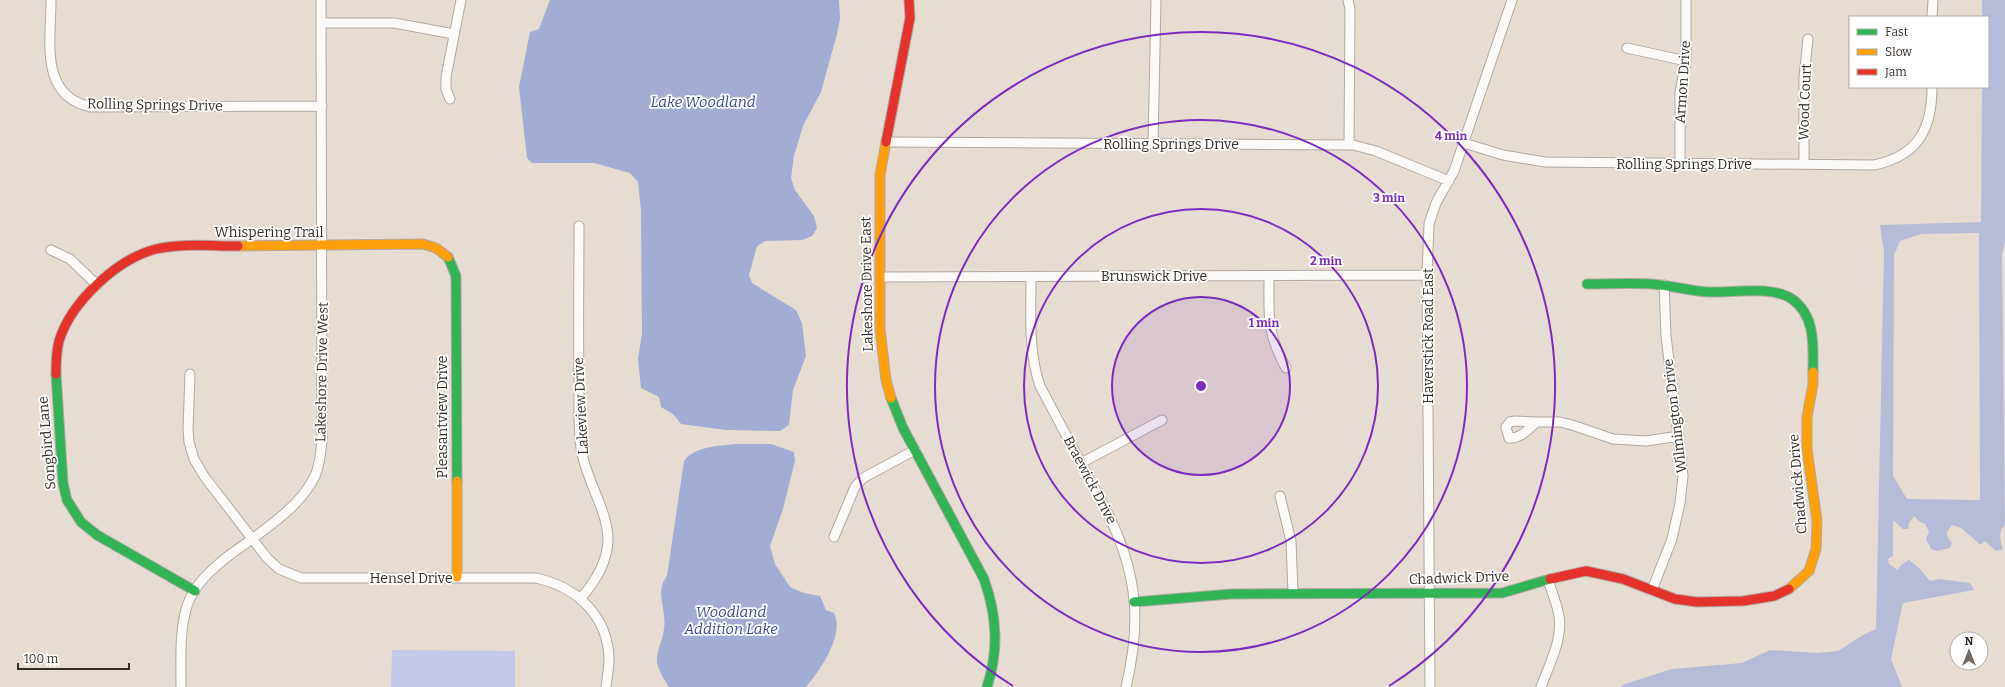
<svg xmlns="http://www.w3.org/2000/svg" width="2005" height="687" viewBox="0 0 2005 687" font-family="Bitter,serif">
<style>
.green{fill:#c2c8e5}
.forest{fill:#b6bcd8;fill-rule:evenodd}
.water{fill:#a3add3}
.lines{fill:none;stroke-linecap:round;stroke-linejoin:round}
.street-casing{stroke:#b1a8a1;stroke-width:11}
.fast-casing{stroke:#b1a8a1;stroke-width:11}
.slow-casing{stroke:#b1a8a1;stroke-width:11}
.jam-casing{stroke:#b1a8a1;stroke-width:11}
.street{stroke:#fbfaf8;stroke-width:9}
.fast{stroke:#30b455;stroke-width:9}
.slow{stroke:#ff9f0a;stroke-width:9}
.jam{stroke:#e5322d;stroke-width:9}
.ring{fill:none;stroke:#7b2cbf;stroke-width:2}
.labels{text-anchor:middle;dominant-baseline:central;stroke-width:3.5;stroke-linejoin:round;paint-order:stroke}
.street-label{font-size:14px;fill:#362f28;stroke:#fff}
.water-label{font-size:15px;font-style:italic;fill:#3b4d95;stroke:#fff}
.centre{fill:#7b2cbf;stroke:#fff;stroke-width:2}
.ring-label{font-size:12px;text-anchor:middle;font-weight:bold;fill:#7b2cbf;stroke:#fff;stroke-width:3.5;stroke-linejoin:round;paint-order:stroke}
</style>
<rect width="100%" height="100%" fill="#e7dcd2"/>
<path class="green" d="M 392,650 L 515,651 L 515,687 L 391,687 Z"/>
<path class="forest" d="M 1982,0 L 2005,0 L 2005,241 L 2002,254 L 2005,525 C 1998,532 2000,540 2003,549 L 1996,551 L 1986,542 L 1984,541 L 1981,545 L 1961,528 L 1952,525 L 1947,532 L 1948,538 L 1952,543 L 1950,548 L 1937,551 L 1931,549 L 1926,539 L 1929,531 L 1925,524 L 1920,522 L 1914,516 L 1909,523 L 1908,529 L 1903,529 L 1893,520 L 1893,556 L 1888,559 L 1889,564 L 1898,570 L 1900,566 L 1909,560 L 1919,568 L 1930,581 L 1939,579 L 1970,583 L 1974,590 L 1903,603 L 1891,659 L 1902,687 L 1621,687 L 1622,685 L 1672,669 L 1742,663 L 1770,650 L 1818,653 L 1838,651 L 1863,635 L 1876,629 L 1884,252 L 1880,225 L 1981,222 L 1982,87 L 1988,87 L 1988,17 L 1982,17 ZM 1979,233 L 1980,500 L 1907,499 L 1893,476 L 1894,255 L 1900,241 L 1921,234 Z"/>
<path class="water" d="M 550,0 L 839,0 L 840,19 L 837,34 L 821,92 L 803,126 L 794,156 L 791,178 L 795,190 L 814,216 L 817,228 L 812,236 L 802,240 L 765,241 L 757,246 L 749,275 L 752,283 L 796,310 L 802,323 L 806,356 L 793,390 L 789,425 L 780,431 L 726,430 L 681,424 L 674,415 L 661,407 L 659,397 L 641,388 L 638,359 L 642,334 L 641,211 L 638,182 L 630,173 L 594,163 L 532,163 L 527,158 L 519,87 L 530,32 L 539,29 Z
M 736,444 L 771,444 L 794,452 L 795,461 L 783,509 L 770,546 L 775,564 L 790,587 L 804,593 L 820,596 L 826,610 L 834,613 C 845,634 820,671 806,687 L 669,687 C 665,680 658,671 657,662 C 656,652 663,639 664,629 C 667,608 654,593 667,576 L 684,461 C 695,446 719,446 736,444 Z"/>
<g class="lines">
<defs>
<path id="street" d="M 51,0 C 51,41 39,96 91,107 L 322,106
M 1348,0 L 1350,9 L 1349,145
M 1932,17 L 1933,0
M 322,23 L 394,23 L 454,34
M 1627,48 L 1686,61
M 450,99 L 446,89 L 446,77 L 461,0
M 887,142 L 1353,145 L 1376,151 L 1449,181
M 1464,143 L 1503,155 L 1545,162 L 1874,165 C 1918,156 1932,129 1932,87
M 1153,144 L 1156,0
M 1680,164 L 1680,92 L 1686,61 L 1686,0
M 1804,164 L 1804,77 L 1808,39
M 579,226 C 579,276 578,326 579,375 C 579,400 578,424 581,448 C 586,482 608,509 608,541 C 607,563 595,582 581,598
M 51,250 L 70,259 L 97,285
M 1269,276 C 1269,315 1266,332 1286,368
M 880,277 L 1427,275
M 1031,277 C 1031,314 1028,350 1040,386 L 1110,518 C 1138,577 1141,624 1126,687
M 190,374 L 188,429 L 189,442 L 194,459 L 204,476 L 267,558 L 279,569 L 301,578 L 536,578 C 577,587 608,616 609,659 C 609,668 607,678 606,687
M 1515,421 L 1537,422 C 1528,429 1521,439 1509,438 L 1506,427 L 1510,422 Z
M 1537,422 L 1560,422 L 1572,425 L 1613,439 L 1646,441 L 1679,436
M 1081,463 L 1162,420
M 1280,496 L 1291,541 L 1293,593
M 834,537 L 855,487 L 863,478 L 915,450
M 1652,590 L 1672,539 L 1680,503 L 1683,476 L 1666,336 L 1664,285
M 181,687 C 181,659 179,629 188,603 C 196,583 211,570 227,557 C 256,535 299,510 315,476 C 320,465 321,452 322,440 L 321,0
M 1430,687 L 1427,275 L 1429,224 L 1436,203 L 1454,171 L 1512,0
M 1541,687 C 1549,665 1563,639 1559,616 C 1557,604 1552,592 1548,580"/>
<path id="fast" d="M 448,257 L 456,276 L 457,481
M 1587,284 C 1608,284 1630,283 1651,284 C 1670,285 1689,291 1708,292 C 1732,293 1771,285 1792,299 C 1816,316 1813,346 1813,372
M 56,374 L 63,483 L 67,500 L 81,522 L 97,535 L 195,591
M 891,398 L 903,428 L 984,579 C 997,616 999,650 987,687
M 1134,602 L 1231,594 L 1502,593 L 1550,579"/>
<path id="slow" d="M 886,142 L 880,175 L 880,329 L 886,380 L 891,398
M 238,246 L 423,244 L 436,248 L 448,257
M 457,481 L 457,577
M 1789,589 L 1809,571 L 1816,549 L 1817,521 L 1807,449 L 1807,417 L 1813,384 L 1813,372"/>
<path id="jam" d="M 886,142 L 910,18 L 909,0
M 56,374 C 56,363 56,352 59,341 C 71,302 117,259 156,249 C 181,243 212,246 238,246
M 1550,579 L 1586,571 L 1623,579 L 1675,599 L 1697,602 L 1743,601 L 1774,596 L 1789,589"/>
</defs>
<use href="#street" class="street-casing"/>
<use href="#fast" class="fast-casing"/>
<use href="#slow" class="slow-casing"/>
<use href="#jam" class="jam-casing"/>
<use href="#street" class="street"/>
<use href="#fast" class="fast"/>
<use href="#slow" class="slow"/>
<use href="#jam" class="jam"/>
</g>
<circle cx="1201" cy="386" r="89" fill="#7b2cbf" fill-opacity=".12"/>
<g class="ring">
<circle cx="1201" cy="386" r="89"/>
<circle cx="1201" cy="386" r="177"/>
<circle cx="1201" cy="386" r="266"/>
<path d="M1013 686A354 354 0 1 1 1389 686"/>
</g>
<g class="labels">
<g class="street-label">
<text transform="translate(1683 82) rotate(-86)">Armon Drive</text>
<text transform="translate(1805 102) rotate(-88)">Wood Court</text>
<text transform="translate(155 105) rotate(1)">Rolling Springs Drive</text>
<text x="1171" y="144">Rolling Springs Drive</text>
<text x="1684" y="164">Rolling Springs Drive</text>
<text x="269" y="232">Whispering Trail</text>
<text x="1154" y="276">Brunswick Drive</text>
<text transform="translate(867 284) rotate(-91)">Lakeshore Drive East</text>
<text transform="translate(1428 336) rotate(-90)">Haverstick Road East</text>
<text transform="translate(322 372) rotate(-89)">Lakeshore Drive West</text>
<text transform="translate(581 406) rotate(-93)">Lakeview Drive</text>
<text transform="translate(1675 416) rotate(-97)">Wilmington Drive</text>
<text transform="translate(442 417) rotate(-90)">Pleasantview Drive</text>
<text transform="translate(47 443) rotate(-95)">Songbird Lane</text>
<text transform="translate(1090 480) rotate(62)">Braewick Drive</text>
<text transform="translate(1798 484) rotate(-95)">Chadwick Drive</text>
<text x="411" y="578">Hensel Drive</text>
<text transform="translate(1459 578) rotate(-2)">Chadwick Drive</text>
</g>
<g class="water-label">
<text x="703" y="102">Lake Woodland</text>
<text x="731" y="612">Woodland<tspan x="731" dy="17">Addition Lake</tspan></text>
</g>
</g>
<circle cx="1201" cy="386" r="6" class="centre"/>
<g class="ring-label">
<text x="1451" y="140">4 min</text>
<text x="1389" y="202">3 min</text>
<text x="1326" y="265">2 min</text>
<text x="1264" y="327">1 min</text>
</g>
<rect x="1849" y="16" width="140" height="72" fill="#ffffff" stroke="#afaca9"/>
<rect x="1857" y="29" width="20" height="6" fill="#30b455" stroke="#afaca9"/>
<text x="1885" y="36" font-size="12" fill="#362f28">Fast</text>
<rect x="1857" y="49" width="20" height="6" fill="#ff9f0a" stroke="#afaca9"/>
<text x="1885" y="56" font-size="12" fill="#362f28">Slow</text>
<rect x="1857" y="69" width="20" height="6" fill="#e5322d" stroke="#afaca9"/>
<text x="1885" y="76" font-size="12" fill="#362f28">Jam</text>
<g transform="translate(1969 651)"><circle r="19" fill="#ffffff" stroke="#afaca9"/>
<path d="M0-3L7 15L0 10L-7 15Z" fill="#746c64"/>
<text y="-6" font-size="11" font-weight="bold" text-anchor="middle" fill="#362f28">N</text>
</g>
<path d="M18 663v6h111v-6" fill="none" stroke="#362f28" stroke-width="2"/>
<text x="24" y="663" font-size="12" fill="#362f28" stroke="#ffffff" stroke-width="3" paint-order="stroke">100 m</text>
</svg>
